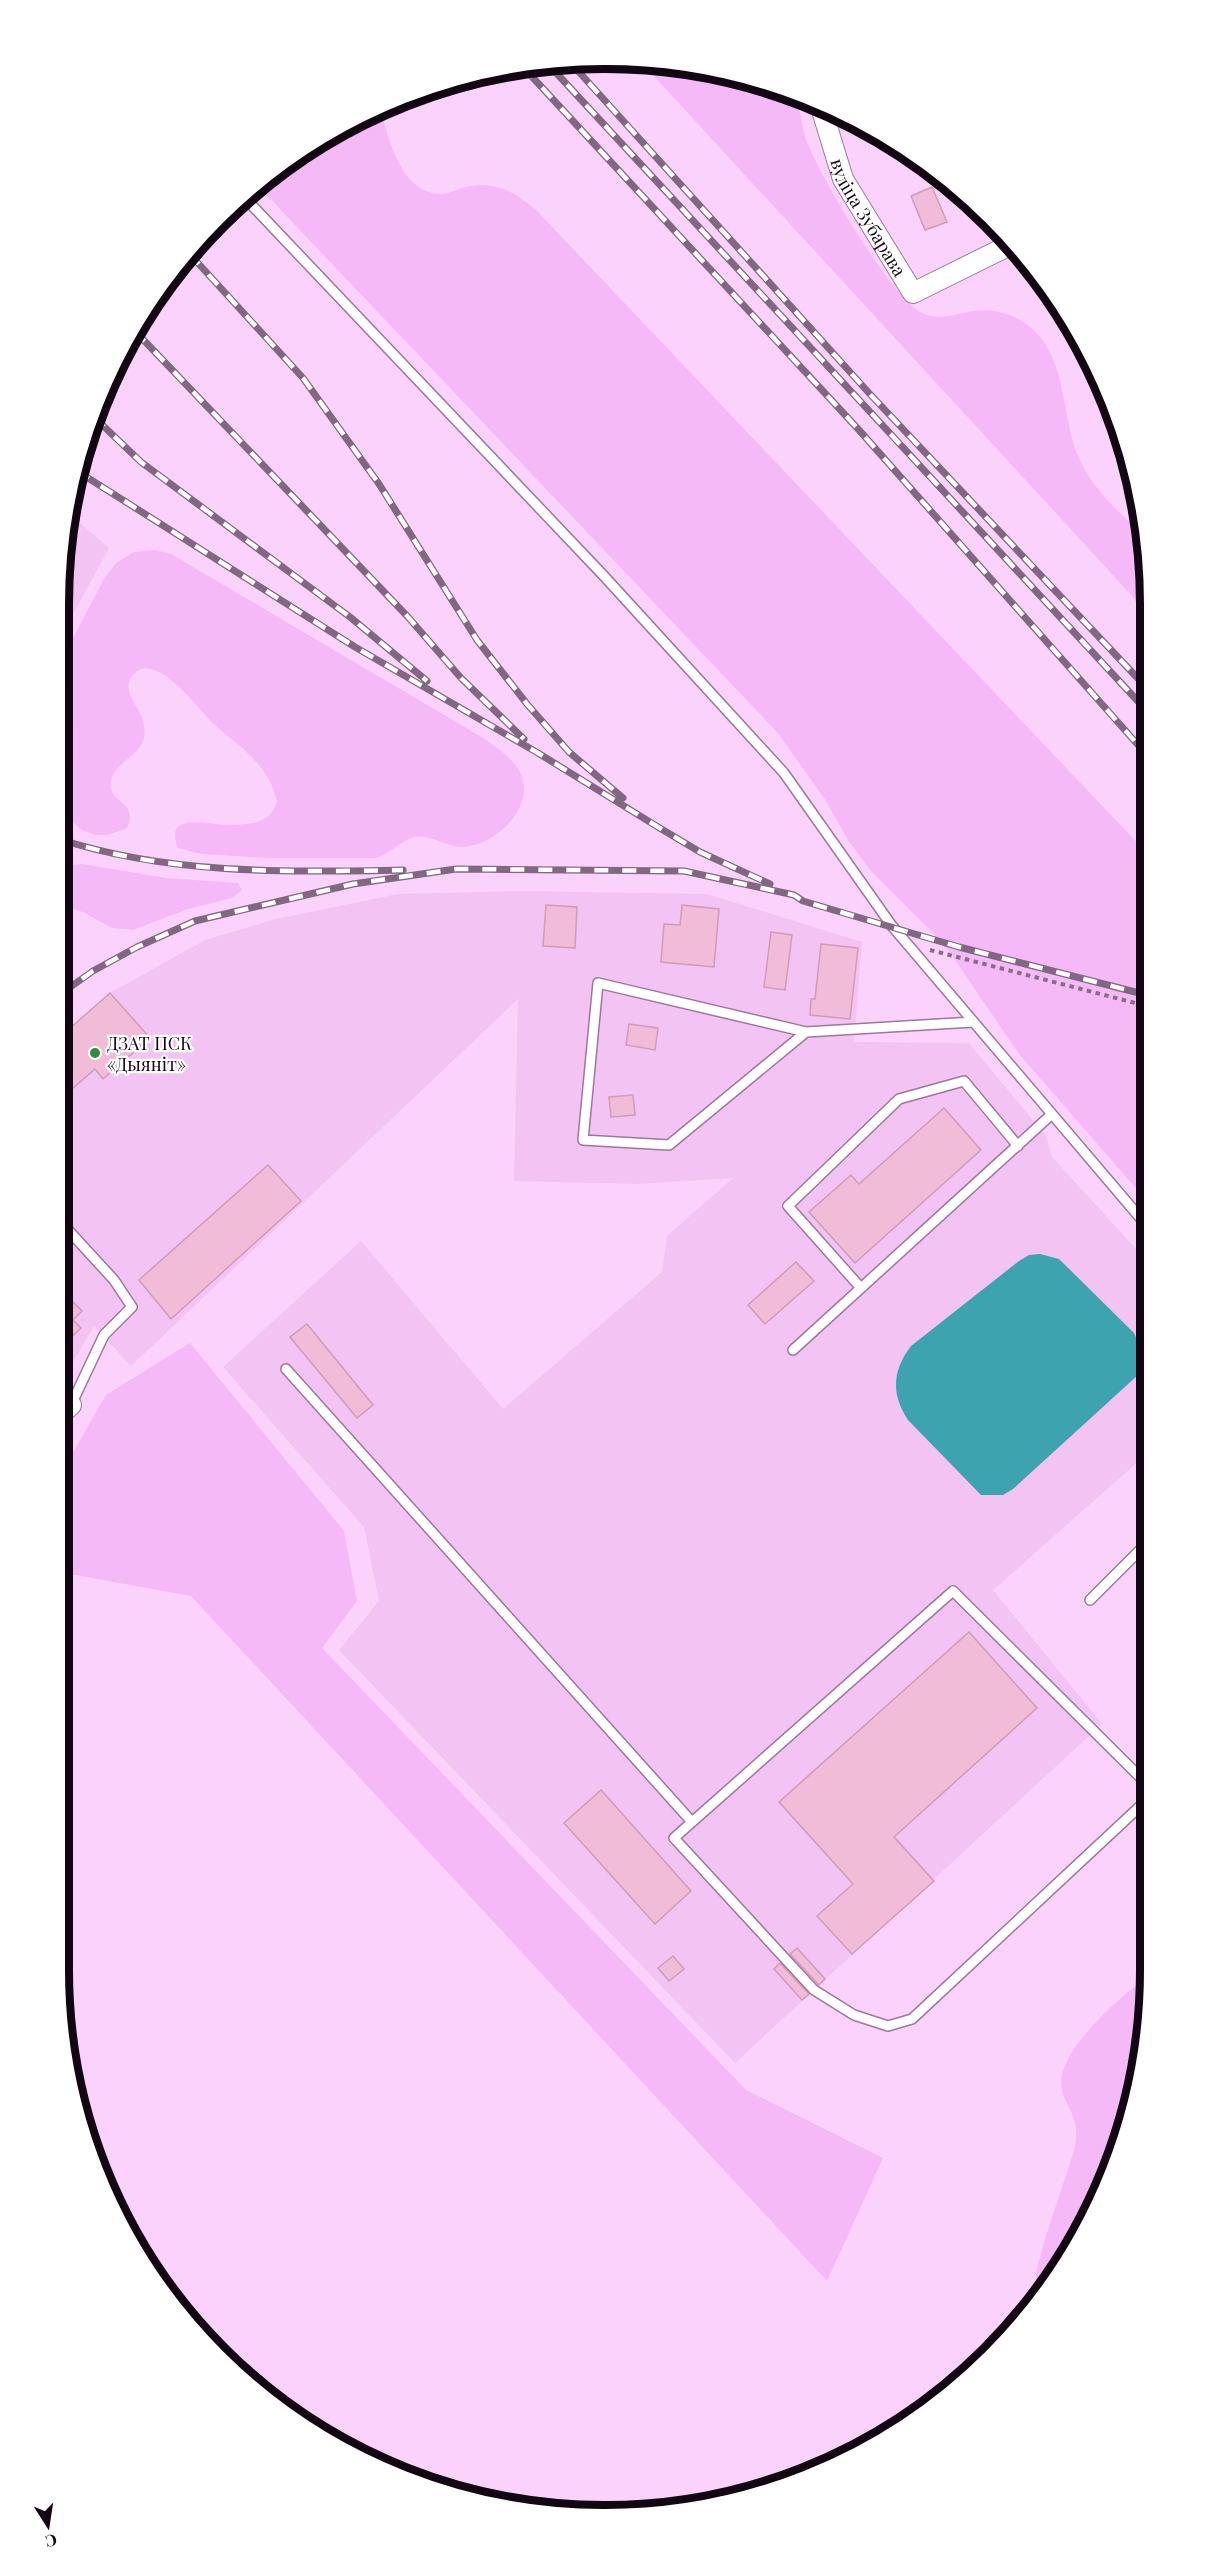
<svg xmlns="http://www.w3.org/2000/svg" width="1209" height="2574" viewBox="0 0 1209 2574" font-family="'Playfair Display',serif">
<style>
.built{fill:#f2c3f3}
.green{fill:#f6b9f7}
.water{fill:#3da4af}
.building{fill:#f1bcd8;stroke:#d09cb7;stroke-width:1.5}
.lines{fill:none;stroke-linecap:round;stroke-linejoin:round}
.service-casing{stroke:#9d779e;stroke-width:12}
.minor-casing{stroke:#9d779e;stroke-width:22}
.path{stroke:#886d88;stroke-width:4;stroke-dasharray:4.5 4.5;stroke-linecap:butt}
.service{stroke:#fff;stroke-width:9}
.minor{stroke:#fff;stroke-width:20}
.rail-casing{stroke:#826782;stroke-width:7}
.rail{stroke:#fff;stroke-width:4.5;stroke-dasharray:14;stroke-linecap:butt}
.poi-dot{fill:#318d3e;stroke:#fff;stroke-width:2}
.labels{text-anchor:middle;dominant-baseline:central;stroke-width:4.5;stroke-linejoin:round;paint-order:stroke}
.street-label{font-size:18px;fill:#130613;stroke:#fff}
.poi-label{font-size:18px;fill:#130613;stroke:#fff;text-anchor:start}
.rim{fill:none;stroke:#130613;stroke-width:8}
</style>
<rect width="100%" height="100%" fill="#fbd2fb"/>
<path class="built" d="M 218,219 L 226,229 L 139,322 L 150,301 Z
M 68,513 L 109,548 L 59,640 L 59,604 Z
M 521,891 L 707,894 L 862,942 L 854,1042 L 969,1043 L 1046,1136 L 1052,1157 L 1148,1262 L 1149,1452 L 993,1590 L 1102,1724 L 735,2063 L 339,1650 L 379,1601 L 364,1527 L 223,1367 L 361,1241 L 503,1409 L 662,1272 L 667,1236 L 733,1178 L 638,1184 L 514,1181 L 518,999 L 131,1366 L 94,1326 L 59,1386 L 59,1020 L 68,1032 L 110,993 L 205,940 L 276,919 L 398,894 Z"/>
<path class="green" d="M 641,62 L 711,69 L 797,95 C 800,109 801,126 806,139 C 817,172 894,303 924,314 C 939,320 952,315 968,312 C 994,306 1024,316 1041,338 C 1066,371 1063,417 1077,454 C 1091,488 1119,513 1146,537 L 1146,611 Z
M 380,108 C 389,140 401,195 443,194 C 451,193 458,189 465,187 C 495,181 514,191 536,210 L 1147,853 L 1148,1202 L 1019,1054 L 951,954 L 931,931 L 871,871 L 848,840 L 826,801 L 778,733 L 258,186 L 301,151 Z
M 155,550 L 171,554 L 485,739 C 496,747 508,755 516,766 C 542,801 499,844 464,847 C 447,848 431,834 415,837 C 400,840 391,854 375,858 L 271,858 L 202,854 L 178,848 C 163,812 207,824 225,825 C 238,825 256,825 267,817 C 273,813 275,807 277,801 C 269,765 241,748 215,725 C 200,712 156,648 133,675 C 120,690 139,706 143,721 C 153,756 114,757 111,782 C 107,804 140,801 127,828 L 108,835 L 96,835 L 82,830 L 73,822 L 59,798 L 59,665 L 104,579 L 116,563 L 134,552 Z
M 82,864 L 166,878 L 238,883 L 242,890 L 232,898 L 188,909 L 133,930 L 112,928 L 85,913 L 59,904 L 59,873 L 72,865 Z
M 190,1343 L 344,1531 L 357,1601 L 322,1648 L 746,2090 L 883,2158 L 827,2281 L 191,1596 L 59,1572 L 59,1477 L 106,1395 Z
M 1150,1975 L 1140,2076 L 1109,2178 L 1033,2301 L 1037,2269 L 1045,2239 L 1074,2151 C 1076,2140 1078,2130 1074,2119 C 1070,2107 1062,2097 1061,2084 C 1060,2048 1123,1994 1150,1975 Z"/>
<path class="water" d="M 1040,1254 L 1059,1259 L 1134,1333 L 1144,1355 L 1143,1366 L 1138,1375 L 1013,1489 L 1003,1495 L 981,1495 L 908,1420 C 891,1394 892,1371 911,1346 L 1019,1261 L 1029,1255 Z"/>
<path class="building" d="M 932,187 L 947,222 L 925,230 L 911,196 Z
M 546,905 L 577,907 L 575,948 L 543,946 Z
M 682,905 L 719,909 L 714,967 L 661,962 L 664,924 L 680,925 Z
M 771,932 L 792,935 L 785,990 L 764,987 Z
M 821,944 L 858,948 L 850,1019 L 810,1015 L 811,999 L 815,999 Z
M 110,993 L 150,1038 L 103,1079 L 95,1069 L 58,1101 L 58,1020 L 68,1030 Z
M 629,1024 L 658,1028 L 655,1050 L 626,1045 Z
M 633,1095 L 635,1115 L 611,1117 L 609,1097 Z
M 944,1108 L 981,1150 L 855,1263 L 809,1212 L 851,1175 L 859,1184 Z
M 268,1165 L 301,1201 L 171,1319 L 139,1280 Z
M 796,1262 L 814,1281 L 765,1324 L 748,1305 Z
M 58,1287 L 82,1311 L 73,1320 L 81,1328 L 58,1350 Z
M 307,1324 L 373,1405 L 357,1418 L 290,1337 Z
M 969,1632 L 1037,1708 L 894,1837 L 934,1881 L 852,1954 L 817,1916 L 853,1884 L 779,1802 Z
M 601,1790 L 691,1891 L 655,1924 L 564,1823 Z
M 797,1948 L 825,1979 L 819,1985 L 790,1954 Z
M 673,1956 L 684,1969 L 669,1981 L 658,1968 Z
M 780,1963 L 809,1994 L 802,2000 L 774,1969 Z"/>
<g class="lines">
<defs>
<path id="service" d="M 244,197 L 603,575 L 784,773 L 892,926 L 1148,1227
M 806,1032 L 669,1145 L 583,1140 L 598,983 L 806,1032 L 973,1022
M 59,1220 L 114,1280 L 132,1307 L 104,1335 L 71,1405
M 861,1288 L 788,1206 L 899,1099 L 964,1081 L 1018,1146
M 793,1350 L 1052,1114
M 286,1369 L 692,1822
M 1090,1600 L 1149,1541
M 1150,1787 L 953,1591 L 674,1838 L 814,1990 L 854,2015 L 888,2026 L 912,2019 L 1150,1797"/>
<g id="minor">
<path id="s1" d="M 820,104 L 843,179 L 913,293 L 1010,245"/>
<path d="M 59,1416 L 71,1405"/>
</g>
</defs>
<use href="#service" class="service-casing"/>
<use href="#minor" class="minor-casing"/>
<path class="path" d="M 930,950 L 1147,1006"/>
<use href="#service" class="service"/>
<use href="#minor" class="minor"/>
<defs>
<path id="rail" d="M 570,62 L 869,393 L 1146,687
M 548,64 L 1146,710
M 523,67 L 859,430 L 1147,755
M 187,257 L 197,262 L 303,378 L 379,484 L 477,640 L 527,704 L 569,752 L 623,798
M 135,331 L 408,617 L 461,678 L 524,739
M 94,417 L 141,462 L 350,617 L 427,681
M 77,471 L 355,647 L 538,753 L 658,827 L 700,852 L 770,884
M 59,839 C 170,875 287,872 403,870
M 59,995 L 93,971 L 137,947 L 195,921 L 353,884 L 456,869 L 684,871 L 794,895 L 803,901 L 959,947 L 1147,995"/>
</defs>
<use href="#rail" class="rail-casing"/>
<use href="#rail" class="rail"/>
</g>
<circle class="poi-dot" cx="95" cy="1053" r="6"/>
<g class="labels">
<g class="street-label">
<text stroke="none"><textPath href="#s1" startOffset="124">вуліца Зубарава</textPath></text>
</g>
<g class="poi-label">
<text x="107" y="1043">ДЗАТ ПСК<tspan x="107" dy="21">«Дыяніт»</tspan></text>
</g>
</g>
<path d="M0 0H1209V2574H0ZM604 69H605A535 535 0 0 1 1140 604V1970A535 535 0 0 1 605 2505H604A535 535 0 0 1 69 1970V604A535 535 0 0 1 604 69Z" fill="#fff" fill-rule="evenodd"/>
<path class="rim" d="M604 69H605A535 535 0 0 1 1140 604V1970A535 535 0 0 1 605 2505H604A535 535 0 0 1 69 1970V604A535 535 0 0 1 604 69Z"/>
<g transform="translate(48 2526) rotate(168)" stroke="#ffffff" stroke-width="4.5" paint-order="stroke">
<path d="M0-4.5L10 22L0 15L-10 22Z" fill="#130613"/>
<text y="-9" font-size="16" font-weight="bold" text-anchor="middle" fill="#130613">С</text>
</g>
</svg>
